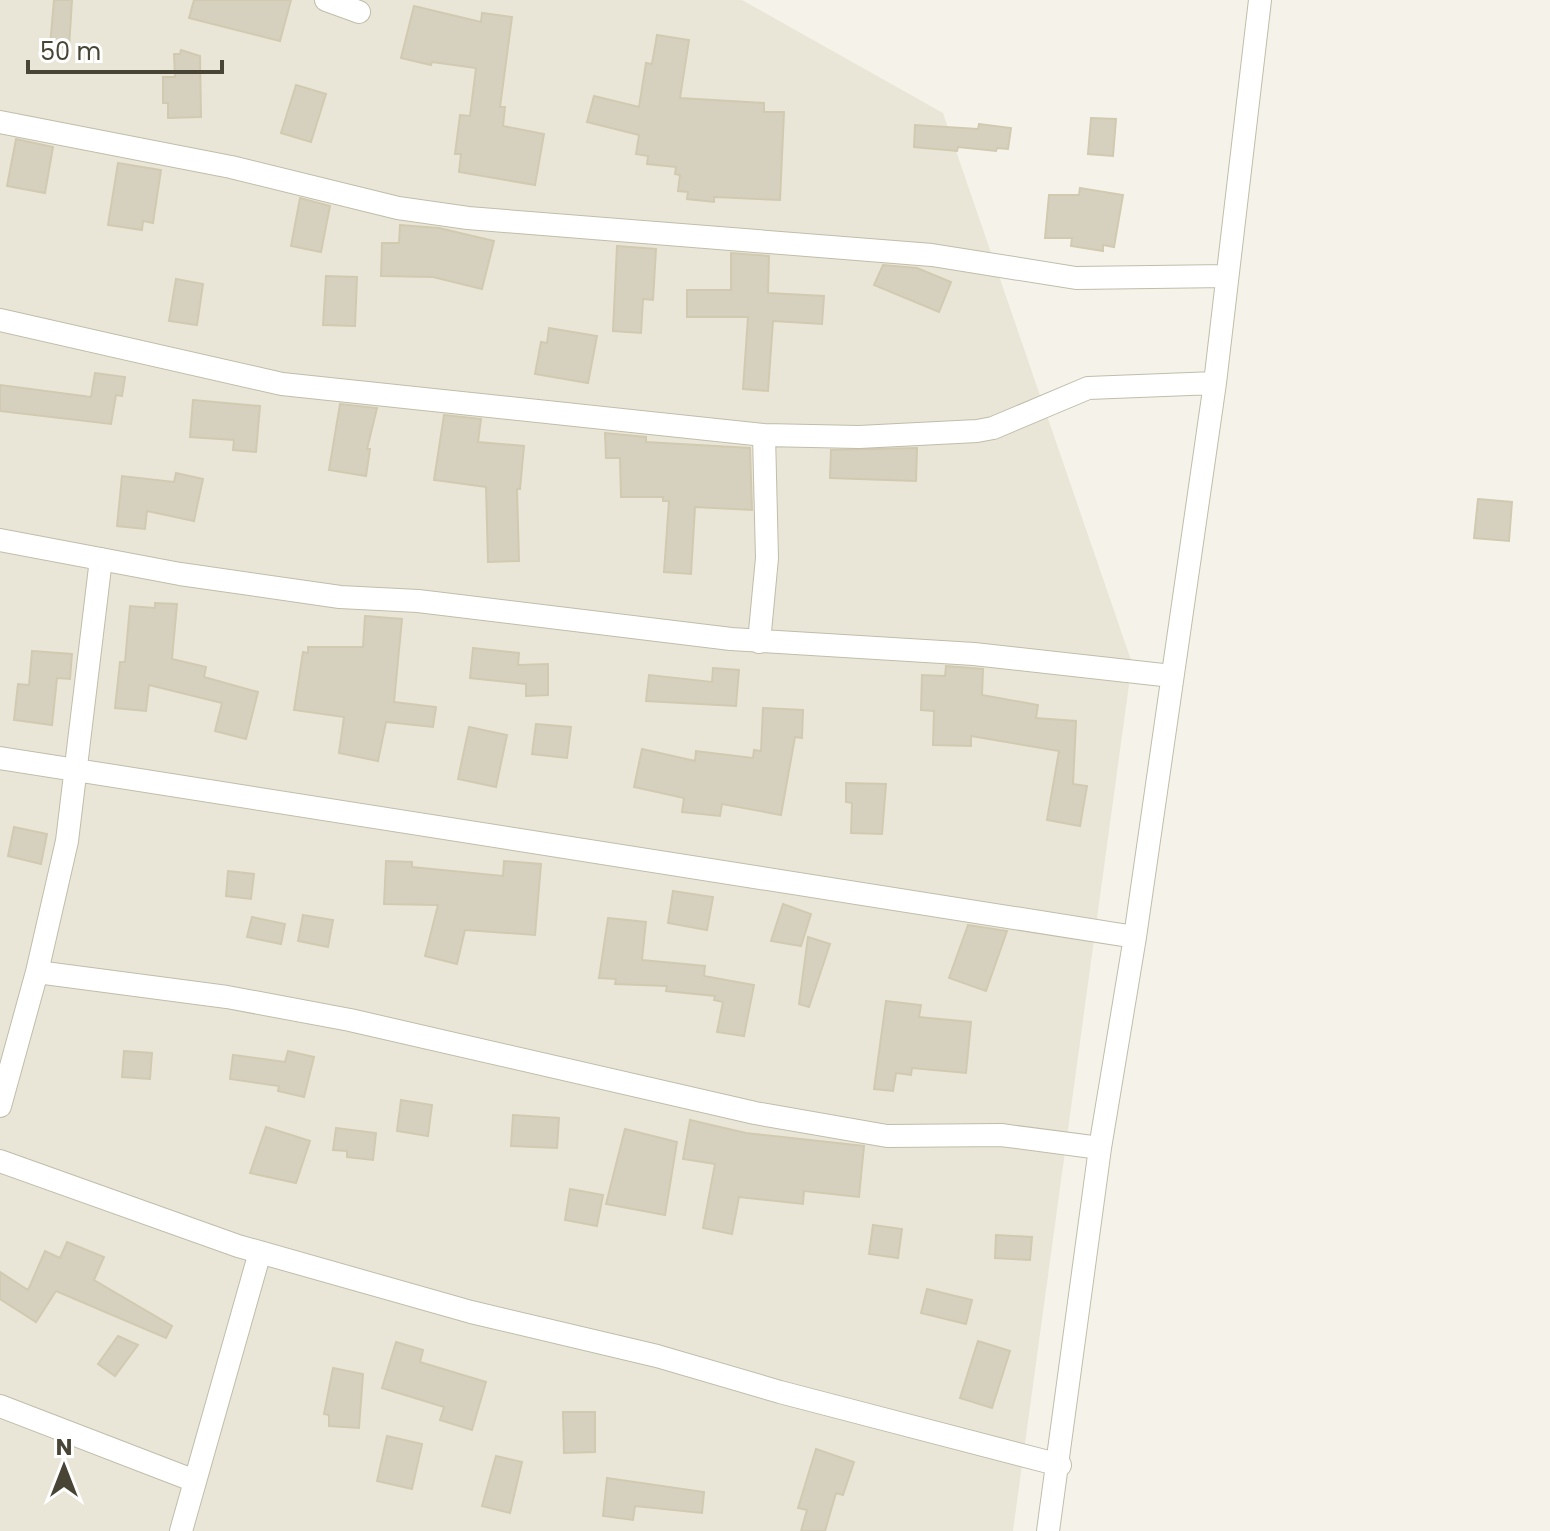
<svg xmlns="http://www.w3.org/2000/svg" width="1550" height="1531" viewBox="0 0 1550 1531" font-family="Poppins,sans-serif">
<style>
.residential{fill:#e9e6d7}
.building{fill:#d6d1be;stroke:#d1cab1;stroke-width:2}
.lines{fill:none;stroke-linecap:round;stroke-linejoin:round}
.street-casing{stroke:#c0bdab;stroke-width:24}
.street{stroke:#fff;stroke-width:22}
</style>
<rect width="100%" height="100%" fill="#f5f3e9"/>
<path class="residential" d="M 0,0 L 742,0 L 943,113 L 1132,663 L 1013,1531 L 0,1531 Z"/>
<path class="building" d="M 54,0 L 72,0 L 69,48 L 50,46 Z
M 194,0 L 291,0 L 280,41 L 189,18 Z
M 414,6 L 481,22 L 482,13 L 512,17 L 500,107 L 505,107 L 503,126 L 544,134 L 535,185 L 459,172 L 461,154 L 455,154 L 460,115 L 470,116 L 476,68 L 432,62 L 431,65 L 401,58 Z
M 657,35 L 689,40 L 680,98 L 764,103 L 764,112 L 784,112 L 780,200 L 714,197 L 714,202 L 687,199 L 688,192 L 678,191 L 680,175 L 675,174 L 676,167 L 647,164 L 648,156 L 636,154 L 639,135 L 587,122 L 594,96 L 639,107 L 646,63 L 652,64 Z
M 181,50 L 200,56 L 201,117 L 168,118 L 168,103 L 163,103 L 163,77 L 175,77 L 174,54 L 180,54 Z
M 296,85 L 326,94 L 311,142 L 281,133 Z
M 1091,118 L 1116,119 L 1113,156 L 1088,154 Z
M 979,124 L 1011,128 L 1008,149 L 997,148 L 996,151 L 958,147 L 957,151 L 914,147 L 915,125 L 978,129 Z
M 16,139 L 53,147 L 45,193 L 7,186 Z
M 118,163 L 161,170 L 153,223 L 143,221 L 142,230 L 108,225 Z
M 1080,188 L 1123,195 L 1114,247 L 1103,245 L 1103,251 L 1071,246 L 1072,238 L 1045,238 L 1049,195 L 1079,195 Z
M 300,198 L 330,206 L 321,252 L 291,246 Z
M 400,225 L 439,228 L 494,241 L 482,289 L 433,277 L 381,276 L 382,243 L 399,243 Z
M 617,246 L 656,249 L 653,300 L 643,299 L 641,333 L 613,331 Z
M 731,253 L 769,256 L 768,293 L 824,296 L 822,324 L 773,321 L 768,391 L 743,389 L 748,317 L 687,317 L 687,290 L 731,290 Z
M 883,265 L 917,268 L 951,282 L 939,312 L 874,285 Z
M 326,276 L 357,277 L 355,326 L 323,325 Z
M 176,279 L 203,284 L 197,325 L 169,321 Z
M 549,328 L 597,336 L 588,383 L 535,374 L 541,342 L 547,343 Z
M 95,373 L 125,377 L 122,396 L 116,395 L 111,424 L 0,411 L 0,385 L 91,397 Z
M 193,400 L 260,406 L 256,452 L 233,450 L 234,440 L 190,437 Z
M 340,404 L 377,408 L 367,449 L 370,449 L 366,476 L 329,470 Z
M 444,415 L 481,419 L 478,442 L 524,446 L 520,489 L 517,489 L 519,561 L 488,562 L 486,487 L 434,480 Z
M 605,433 L 646,437 L 646,442 L 750,448 L 752,510 L 695,507 L 691,574 L 664,572 L 669,501 L 663,501 L 663,497 L 621,497 L 620,458 L 606,458 Z
M 917,448 L 916,481 L 830,478 L 831,450 Z
M 176,473 L 203,479 L 194,521 L 147,511 L 145,529 L 117,526 L 122,476 L 174,482 Z
M 1478,499 L 1512,502 L 1509,541 L 1474,538 Z
M 155,603 L 177,604 L 172,659 L 206,667 L 204,677 L 258,692 L 246,739 L 215,731 L 222,703 L 149,685 L 146,711 L 115,708 L 120,662 L 125,662 L 130,606 L 155,608 Z
M 365,616 L 402,619 L 394,702 L 436,707 L 433,727 L 386,722 L 378,761 L 339,753 L 344,717 L 294,710 L 303,652 L 308,653 L 308,647 L 363,647 Z
M 473,648 L 519,653 L 518,665 L 548,664 L 548,695 L 526,696 L 526,684 L 470,678 Z
M 32,651 L 72,654 L 70,679 L 57,678 L 52,725 L 14,720 L 18,684 L 29,685 Z
M 946,666 L 983,669 L 982,695 L 1038,705 L 1036,718 L 1076,721 L 1073,784 L 1087,786 L 1080,826 L 1047,820 L 1059,751 L 971,736 L 971,746 L 933,745 L 934,711 L 921,710 L 922,675 L 945,676 Z
M 713,668 L 739,670 L 736,706 L 646,701 L 649,675 L 712,682 Z
M 763,708 L 803,710 L 802,738 L 795,737 L 781,815 L 722,804 L 720,816 L 682,812 L 684,798 L 634,787 L 642,749 L 695,761 L 696,751 L 753,758 L 754,750 L 761,751 Z
M 536,724 L 571,727 L 567,758 L 532,754 Z
M 469,727 L 507,735 L 496,787 L 458,779 Z
M 846,783 L 886,784 L 882,834 L 851,833 L 852,803 L 846,802 Z
M 14,827 L 47,834 L 41,864 L 8,856 Z
M 386,861 L 412,862 L 412,867 L 503,876 L 504,861 L 541,864 L 535,935 L 465,930 L 457,964 L 425,956 L 438,905 L 384,904 Z
M 228,871 L 254,874 L 251,899 L 226,896 Z
M 673,891 L 713,897 L 707,930 L 668,923 Z
M 783,904 L 811,914 L 801,946 L 771,941 Z
M 303,915 L 333,920 L 328,947 L 298,941 Z
M 252,917 L 285,924 L 281,944 L 247,937 Z
M 608,918 L 646,922 L 642,960 L 705,966 L 704,976 L 754,985 L 744,1036 L 717,1032 L 723,1002 L 714,1000 L 715,996 L 666,991 L 667,986 L 615,984 L 616,979 L 599,978 Z
M 968,925 L 1007,931 L 986,991 L 949,978 Z
M 808,937 L 830,944 L 809,1007 L 799,1004 Z
M 886,1001 L 921,1005 L 919,1017 L 971,1022 L 966,1073 L 912,1068 L 911,1075 L 896,1073 L 893,1091 L 874,1089 Z
M 124,1051 L 152,1053 L 150,1079 L 122,1077 Z
M 288,1051 L 314,1057 L 304,1097 L 278,1091 L 279,1086 L 230,1079 L 233,1055 L 285,1062 Z
M 401,1100 L 432,1105 L 428,1136 L 397,1131 Z
M 513,1115 L 559,1118 L 557,1148 L 511,1146 Z
M 690,1120 L 746,1133 L 864,1146 L 859,1197 L 804,1191 L 803,1204 L 739,1197 L 732,1234 L 703,1228 L 715,1164 L 683,1159 Z
M 266,1127 L 310,1141 L 296,1183 L 250,1173 Z
M 336,1128 L 376,1133 L 373,1160 L 347,1157 L 347,1151 L 333,1150 Z
M 625,1129 L 677,1142 L 665,1215 L 606,1204 Z
M 570,1189 L 603,1195 L 597,1226 L 565,1220 Z
M 873,1225 L 902,1229 L 898,1258 L 869,1254 Z
M 996,1235 L 1032,1237 L 1030,1260 L 995,1258 Z
M 67,1242 L 104,1257 L 94,1280 L 172,1326 L 166,1338 L 56,1291 L 36,1322 L 0,1299 L 0,1272 L 28,1290 L 45,1251 L 60,1258 Z
M 927,1289 L 972,1300 L 966,1324 L 921,1313 Z
M 118,1336 L 138,1345 L 115,1376 L 98,1364 Z
M 978,1341 L 1010,1351 L 992,1408 L 960,1398 Z
M 396,1342 L 423,1350 L 420,1362 L 486,1382 L 472,1430 L 440,1420 L 444,1407 L 382,1388 Z
M 333,1368 L 363,1374 L 359,1428 L 329,1426 L 329,1415 L 324,1414 Z
M 563,1412 L 595,1412 L 595,1452 L 564,1453 Z
M 387,1436 L 422,1444 L 412,1489 L 377,1481 Z
M 816,1449 L 854,1462 L 843,1495 L 836,1493 L 825,1531 L 801,1531 L 807,1510 L 798,1508 Z
M 496,1456 L 522,1462 L 510,1513 L 482,1506 Z
M 607,1478 L 704,1492 L 702,1513 L 635,1506 L 633,1520 L 603,1516 Z"/>
<g class="lines">
<defs>
<path id="street" d="M 326,0 L 359,12
M 0,122 L 231,167 L 398,208 L 468,218 L 932,255 L 1076,278 L 1227,276
M 0,320 L 282,384 L 764,435 L 859,437 L 977,431 L 993,428 L 1088,388 L 1215,383
M 0,540 L 180,574 L 340,597 L 418,601 L 731,639 L 974,654 L 1172,676
M 759,642 L 767,558 L 764,435
M 0,758 L 1135,937
M 37,972 L 227,997 L 350,1020 L 755,1113 L 887,1136 L 1001,1135 L 1100,1148
M 0,1106 L 37,972 L 67,841 L 101,559
M 0,1161 L 238,1246 L 471,1312 L 657,1356 L 780,1392 L 1060,1465
M 0,1406 L 195,1481
M 181,1531 L 260,1252
M 1048,1531 L 1100,1148 L 1135,937 L 1215,383 L 1260,0"/>
</defs>
<use href="#street" class="street-casing"/>
<use href="#street" class="street"/>
</g>
<g transform="translate(64 1467)" stroke="#ffffff" stroke-width="6" paint-order="stroke">
<path d="M0-6L14 30L0 20L-14 30Z" fill="#484537"/>
<text y="-12" font-size="22" font-weight="bold" text-anchor="middle" fill="#484537">N</text>
</g>
<path d="M28 60v12h194v-12" fill="none" stroke="#484537" stroke-width="4"/>
<text x="40" y="60" font-size="24" fill="#484537" stroke="#ffffff" stroke-width="6" paint-order="stroke">50 m</text>
</svg>
